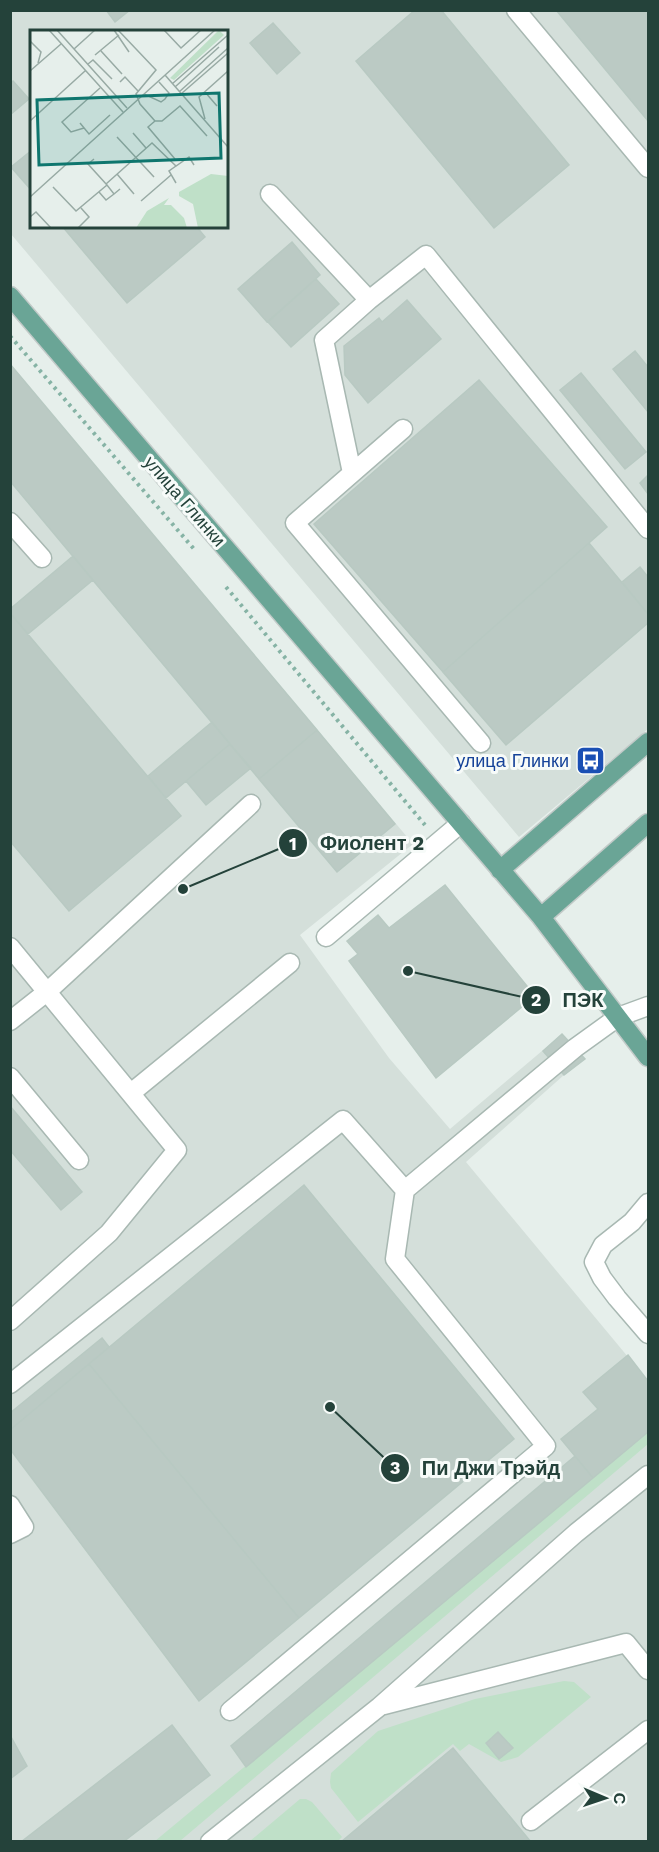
<svg xmlns="http://www.w3.org/2000/svg" width="659" height="1852" viewBox="0 0 659 1852" font-family="'Work Sans',sans-serif">
<style>
.built{fill:#d4dfda;fill-rule:evenodd}
.green{fill:#bfe0c8}
.building{fill:#bbcac4;stroke:#b8c9c2;stroke-width:1.5}
.lines{fill:none;stroke-linecap:round;stroke-linejoin:round}
.minor-casing{stroke:#a8b8b2;stroke-width:21}
.major-casing{stroke:#c2cac8;stroke-width:21}
.path{stroke:#86b3a5;stroke-width:4;stroke-dasharray:3 4.5;stroke-linecap:butt}
.minor{stroke:#fff;stroke-width:18}
.major{stroke:#6aa596;stroke-width:18}
.labels{text-anchor:middle;dominant-baseline:central;stroke-width:6;stroke-linejoin:round;paint-order:stroke}
.street-label{font-size:18px;fill:#24423a;stroke:#f7fbf9}
.transit-label{font-size:18px;fill:#164399;stroke:#f7fbf9;text-anchor:end}
.inset-road{fill:none;stroke:#98aaa4;stroke-width:1.5}
.view{fill:#0f766e;fill-opacity:0.15;stroke:#0f766e;stroke-width:3}
.inset-edge{fill:none;stroke:#24423a;stroke-width:3}
.leader{fill:none;stroke:#24423a;stroke-width:2}
.callout-dot{fill:#24423a;stroke:#f7fbf9;stroke-width:2}
.mark-label{font-size:18px;text-anchor:middle;font-weight:bold;fill:#fff}
.callout-label{font-size:20px;text-anchor:middle;font-weight:bold;fill:#24423a;stroke:#f7fbf9;stroke-width:6;stroke-linejoin:round;paint-order:stroke}
</style>
<rect width="100%" height="100%" fill="#e6efeb"/>
<path class="built" d="M 10,11 L 648,11 L 648,729 L 519,837 L 11,234 ZM 32,32 L 226,32 L 226,226 L 32,226 Z
M 10,364 L 413,844 L 300,935 L 389,1058 L 450,1129 L 562,1034 L 585,1059 L 564,1075 L 466,1162 L 648,1381 L 648,1841 L 11,1841 Z"/>
<path class="green" d="M 648,1432 L 648,1444 L 180,1841 L 155,1841 Z
M 564,1681 L 574,1682 L 591,1697 L 518,1757 L 501,1762 L 469,1744 L 460,1751 L 453,1744 L 358,1822 L 331,1788 L 330,1782 L 331,1773 L 378,1731 L 475,1699 Z
M 300,1799 L 306,1799 L 312,1802 L 342,1837 L 337,1842 L 250,1841 Z"/>
<path class="building" d="M 106,10 L 130,10 L 115,22 Z
M 415,10 L 441,10 L 569,165 L 494,228 L 356,61 Z
M 556,10 L 648,10 L 648,121 Z
M 273,23 L 300,53 L 277,74 L 250,43 Z
M 13,81 L 29,99 L 10,115 L 10,83 Z
M 32,150 L 32,191 L 11,167 Z
M 62,226 L 196,226 L 205,237 L 127,303 Z
M 292,242 L 320,275 L 267,322 L 238,289 Z
M 316,279 L 339,304 L 291,347 L 268,322 Z
M 407,300 L 441,339 L 368,403 L 345,375 L 344,346 L 379,318 L 382,322 Z
M 635,351 L 648,367 L 648,412 L 613,369 Z
M 10,364 L 317,730 L 259,779 L 10,481 Z
M 581,373 L 646,452 L 625,469 L 560,390 Z
M 479,380 L 607,527 L 443,672 L 314,524 Z
M 648,475 L 648,494 L 640,483 Z
M 589,543 L 648,614 L 648,623 L 506,745 L 443,672 Z
M 73,556 L 93,580 L 28,634 L 10,613 L 10,609 Z
M 640,567 L 648,577 L 648,614 L 622,582 Z
M 10,613 L 181,816 L 69,911 L 10,841 Z
M 212,722 L 230,744 L 166,798 L 148,776 Z
M 317,730 L 395,824 L 337,872 L 259,779 Z
M 230,744 L 251,768 L 206,805 L 186,781 Z
M 445,885 L 535,996 L 436,1078 L 349,961 L 358,954 L 347,941 L 378,915 L 389,928 Z
M 562,1034 L 585,1059 L 564,1075 L 543,1051 Z
M 10,1106 L 82,1192 L 61,1210 L 10,1150 Z
M 304,1185 L 514,1439 L 299,1618 L 89,1364 Z
M 102,1338 L 109,1347 L 10,1430 L 10,1413 Z
M 628,1355 L 648,1381 L 648,1432 L 593,1478 L 561,1439 L 598,1409 L 583,1392 Z
M 89,1364 L 299,1618 L 199,1701 L 10,1449 L 10,1430 Z
M 575,1456 L 593,1478 L 246,1767 L 231,1746 Z
M 172,1725 L 210,1775 L 123,1842 L 21,1842 Z
M 498,1732 L 513,1748 L 499,1759 L 486,1743 Z
M 10,1735 L 27,1766 L 10,1779 Z
M 453,1748 L 531,1842 L 341,1842 Z"/>
<g class="lines">
<defs>
<path id="minor" d="M 516,10 L 648,168
M 270,194 L 369,300
M 403,429 L 295,523 L 481,743
M 352,473 L 324,340 L 369,300 L 426,255 L 648,529
M 10,522 L 42,558
M 326,937 L 461,823
M 10,947 L 177,1150 L 109,1233 L 10,1321
M 10,1021 L 48,991 L 251,804
M 10,1077 L 79,1160
M 131,1093 L 290,963
M 648,1203 L 632,1222 L 603,1245 L 594,1262 L 602,1278 L 617,1298 L 648,1334
M 10,1384 L 343,1120 L 405,1190
M 10,1505 L 24,1527 L 10,1534
M 384,1705 L 626,1643 L 648,1670
M 230,1711 L 546,1446 L 395,1259 L 405,1190 L 575,1048 L 618,1017 L 648,1006
M 531,1821 L 648,1730
M 210,1842 L 379,1707 L 576,1533 L 648,1475"/>
<path id="major" d="M 10,296 L 541,917 L 648,1057
M 500,870 L 648,742
M 541,917 L 648,823"/>
</defs>
<use href="#minor" class="minor-casing"/>
<use href="#major" class="major-casing"/>
<path class="path" d="M 10,336 L 194,549
M 226,587 L 425,825"/>
<use href="#minor" class="minor"/>
<use href="#major" class="major"/>
</g>
<defs>
<symbol id="bus-square" viewBox="-11 -11 22 22"><rect x="-9" y="-9" width="18" height="18" rx="4" fill="#1a4fb4" stroke="#f7fbf9"/><path d="M-5-6H5V4H4V6H2V4H-2V6H-4V4H-5ZM-3.5-4V0h7V-4ZM-3.5 1.2v1.5H-2V1.2ZM2 1.2v1.5H3.5V1.2Z" fill="#fff"/></symbol>
</defs>
<g fill-rule="evenodd">
<use href="#bus-square" x="574" y="744" width="33" height="33"/>
</g>
<g class="labels">
<g class="street-label">
<text transform="translate(185 501) rotate(49)">улица Глинки</text>
</g>
<g class="transit-label">
<text x="569" y="760">улица Глинки</text>
</g>
</g>
<g transform="translate(30 30)">
<rect width="198" height="198" fill="#e6efeb"/>
<path d="M 189,0 L 194,5 L 144,50 L 140,48 ZM 181,144 L 198,146 L 198,198 L 168,198 L 163,174 L 149,166 L 149,162 ZM 139,168 L 134,175 L 141,175 L 154,188 L 157,198 L 106,198 L 117,181 Z" fill="#bfe0c8"/>
<path class="inset-road" d="M 19,0 L 93,82M 27,0 L 97,78M 84,0 L 99,22M 88,0 L 126,40 L 106,64 L 110,74 L 125,91 L 132,91 L 150,76 L 177,106M 134,0 L 151,18 L 171,0M 0,11 L 11,22 L 8,33M 44,19 L 65,0M 71,21 L 92,44M 65,25 L 89,5M 58,34 L 63,30 L 82,49M 0,41 L 31,14M 135,45 L 198,117M 90,52 L 95,47 L 108,61M 142,54 L 198,5M 145,57 L 189,17M 149,62 L 198,18M 175,62 L 187,76M 114,64 L 131,72 L 135,69 L 139,63 L 129,52M 151,64 L 198,23M 175,89 L 169,67 L 198,41M 0,91 L 55,41M 125,91 L 118,97 L 145,129M 50,93 L 59,104 L 80,85M 54,98 L 41,102 L 32,92 L 70,58M 103,103 L 116,118M 87,107 L 124,147M 64,129 L 58,134 L 77,155M 87,144 L 104,164M 146,153 L 139,141 L 146,136M 76,154 L 122,113 L 146,136 L 159,127 L 164,135M 23,157 L 46,181 L 77,155 L 84,164 L 90,159M 69,162 L 76,170 L 84,164M 0,167 L 185,0M 111,171 L 141,145M 0,187 L 6,182 L 21,198M 48,198 L 59,187 L 51,178"/>
<path class="view" d="M 189,63 L 191,128 L 9,135 L 7,70 Z"/>
<rect width="198" height="198" class="inset-edge"/>
</g>
<path class="leader" d="M183 889L293 843M408 971L536 1000M330 1407L395 1468"/>
<g class="callout-dot">
<circle cx="183" cy="889" r="6"/>
<circle cx="408" cy="971" r="6"/>
<circle cx="330" cy="1407" r="6"/>
<circle cx="293" cy="843" r="15"/>
<circle cx="536" cy="1000" r="15"/>
<circle cx="395" cy="1468" r="15"/>
</g>
<g class="mark-label">
<text x="293" y="850">1</text>
<text x="536" y="1006">2</text>
<text x="395" y="1474">3</text>
</g>
<g class="callout-label">
<text x="372" y="850">Фиолент 2</text>
<text x="583" y="1007">ПЭК</text>
<text x="491" y="1475">Пи Джи Трэйд</text>
</g>
<rect width="659" height="1852" fill="none" stroke="#24423a" stroke-width="24"/>
<g transform="translate(605 1798) rotate(92)" stroke="#f7fbf9" stroke-width="4.5" paint-order="stroke">
<path d="M0-4.5L10 22L0 15L-10 22Z" fill="#24423a"/>
<text y="-9" font-size="16" font-weight="bold" text-anchor="middle" fill="#24423a">С</text>
</g>
</svg>
